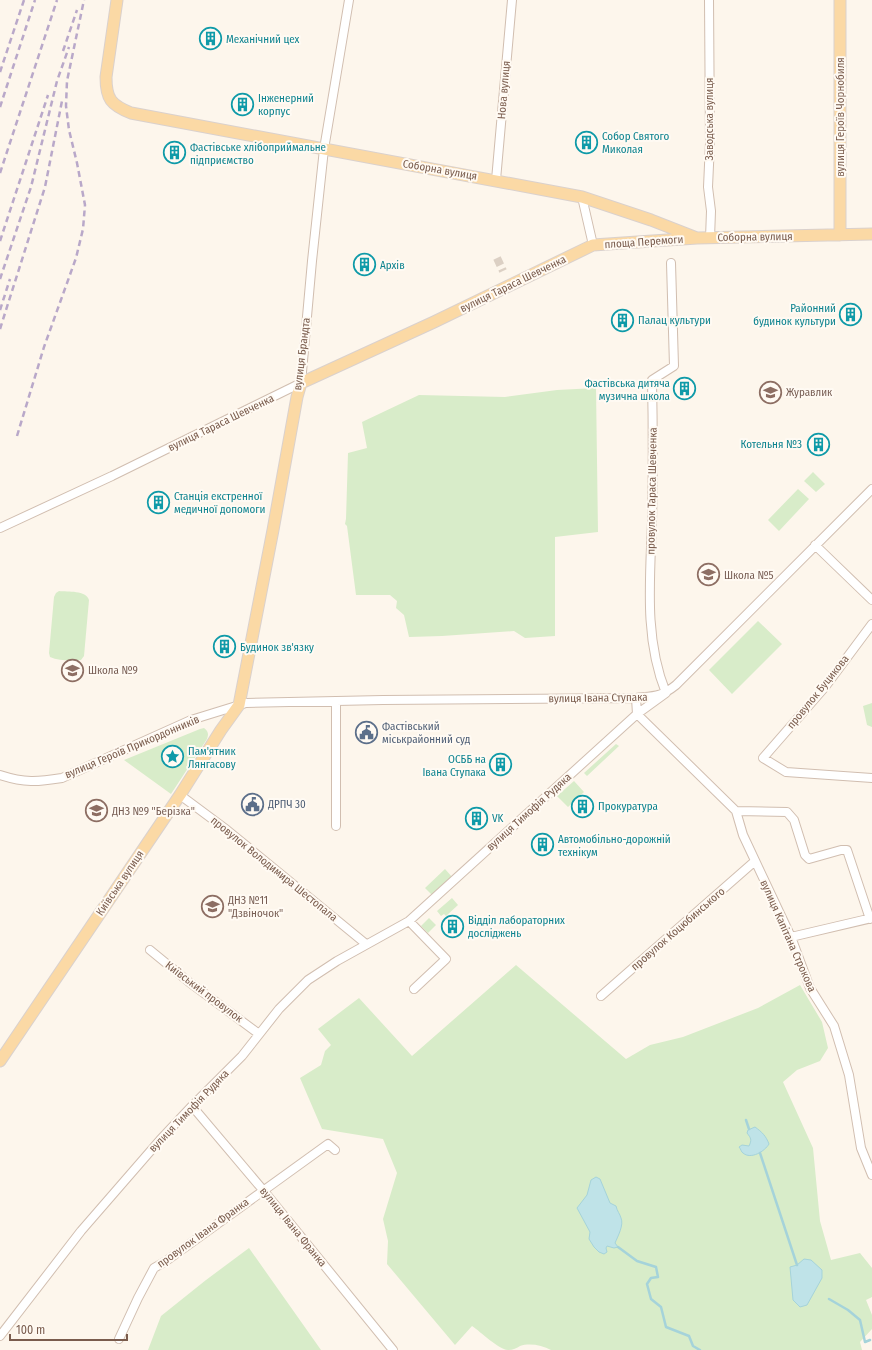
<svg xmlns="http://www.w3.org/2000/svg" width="872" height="1350" viewBox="0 0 872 1350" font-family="'Fira Sans Condensed',sans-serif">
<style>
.green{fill:#d8ecc9}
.water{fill:#bfe3e8;stroke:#a5d3da}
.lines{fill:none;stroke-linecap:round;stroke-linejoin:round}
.stream{stroke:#a5d3da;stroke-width:2.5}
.minor-tunnel{stroke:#dcd0c4;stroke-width:8;stroke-dasharray:8 4;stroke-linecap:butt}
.minor-casing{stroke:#d1beb0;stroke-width:10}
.major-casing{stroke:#dad1cd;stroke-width:13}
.minor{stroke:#fff;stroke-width:8}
.major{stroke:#fbd9a5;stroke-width:11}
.rail{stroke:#b9a8c9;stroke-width:2.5;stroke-dasharray:6 4;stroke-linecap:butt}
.labels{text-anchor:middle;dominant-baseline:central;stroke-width:4;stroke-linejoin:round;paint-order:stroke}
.culture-label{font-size:11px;fill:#0d838f;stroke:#fffaf3;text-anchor:start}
.street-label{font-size:11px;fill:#7a5c4d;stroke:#fffaf3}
.education-label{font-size:11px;fill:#785e54;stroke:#fffaf3;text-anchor:start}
.service-label{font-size:11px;fill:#4e5e75;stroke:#fffaf3;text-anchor:start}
</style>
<rect width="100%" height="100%" fill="#fdf6ec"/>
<path class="green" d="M 596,388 L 598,532 L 555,537 L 555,636 L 525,638 L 514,631 L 442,636 L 409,637 L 404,615 L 396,608 L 397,601 L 390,595 L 356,595 L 347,526 L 345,524 L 346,519 L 348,453 L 367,448 L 362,422 L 419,395 L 505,397 L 557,390 Z
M 813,472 L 825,484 L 816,492 L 804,481 Z
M 798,489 L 809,499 L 779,531 L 768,520 Z
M 59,591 C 68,592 86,590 89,600 L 84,656 L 81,660 C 72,661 59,661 50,657 L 49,653 L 54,597 L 56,593 Z
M 758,621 L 782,644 L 732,694 L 709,670 Z
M 872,703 L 872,727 L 867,725 L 863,706 Z
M 204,728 C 208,731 209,734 207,739 L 171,794 L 124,760 L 200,729 Z
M 616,744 L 619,746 L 587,776 L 584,773 Z
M 574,781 L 584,792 L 568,807 L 557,796 Z
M 445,869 L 453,878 L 433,896 L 425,888 Z
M 452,898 L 458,905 L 446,916 L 444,914 L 441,916 L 437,911 Z
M 429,918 L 436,925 L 428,933 L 421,926 Z
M 516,965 L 626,1059 L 650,1045 L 683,1037 L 758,1008 L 800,985 L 822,1022 L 828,1048 L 820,1061 L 797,1070 L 783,1082 L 813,1148 L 820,1221 L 831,1260 L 860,1253 L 872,1268 L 872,1297 L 866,1300 L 872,1315 L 872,1329 L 860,1342 L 862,1350 L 551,1350 C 542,1345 529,1343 520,1346 C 517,1348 513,1350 508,1350 C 498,1349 481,1332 472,1326 L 455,1345 L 387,1264 L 388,1241 L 383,1219 L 397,1173 L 383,1139 L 322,1129 L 300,1078 L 321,1065 L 325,1051 L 331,1045 L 318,1029 L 359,998 L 412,1056 Z
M 249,1248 L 321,1350 L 148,1350 L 161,1316 L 206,1280 Z"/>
<path class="water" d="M 755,1127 C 762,1132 766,1136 769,1144 C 765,1151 751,1160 743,1153 C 741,1152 741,1149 739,1147 L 742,1145 L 749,1146 C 752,1140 751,1138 747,1133 L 748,1130 Z
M 596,1177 L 600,1179 L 610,1203 L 616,1206 C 617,1211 620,1214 621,1218 C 624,1225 618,1236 615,1243 L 618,1247 L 614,1248 L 607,1246 L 606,1248 L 607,1252 L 604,1254 L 599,1252 L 594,1247 L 589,1239 L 590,1232 L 577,1208 L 587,1195 L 591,1180 Z
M 804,1259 L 811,1260 L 822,1270 L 822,1278 L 807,1305 L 800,1307 L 793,1300 L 790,1267 L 797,1265 Z"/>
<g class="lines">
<path class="stream" d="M 746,1120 L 749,1129
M 760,1153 L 797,1265
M 618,1247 L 637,1261 L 656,1267 L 658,1277 L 651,1278 L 647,1284 L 651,1299 L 661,1307 L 666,1327 L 689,1336 L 693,1346 L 700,1350
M 829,1299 L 848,1310 L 860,1320 L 865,1342 L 870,1340"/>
<path class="minor-tunnel" d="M 497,258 L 503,271"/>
<defs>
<path id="minor" d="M 709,0 L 710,143 L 708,187 L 711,211 L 710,238
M 496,180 L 512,0
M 582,197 L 593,245
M 671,263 L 674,366 L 652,380 C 653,427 653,475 652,522 C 650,580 644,639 666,693 L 637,714 L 736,811 L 743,835 L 791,937 L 810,988 L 834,1026 L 849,1075 L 861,1148 L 872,1175
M 0,528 L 112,476 L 301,383 L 312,261 L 324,149 L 349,0
M 815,545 L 872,600
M 872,624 L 825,687 L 763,758 L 786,772 L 872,778
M 0,775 C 25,783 37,782 62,778 L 191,720 L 246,703 L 383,700 L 636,698 C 655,696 661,697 676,685 L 872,489
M 180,795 L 227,830 L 366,944
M 736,811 L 787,812 L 794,820 L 805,855 L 809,859 L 841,850 L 847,850 L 870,919
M 336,826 L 336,701
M 409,921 L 446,959 L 414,989
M 791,937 L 872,918
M 150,950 L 189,982 L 259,1034
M 601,996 L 755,861
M 192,1106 L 263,1190 L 393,1350
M 0,1336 L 81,1231 L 160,1140 L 192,1106 L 242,1056 L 279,1009 L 308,980 L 337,961 L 409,921 L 637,714 L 636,698
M 119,1339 L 138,1298 L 154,1268 L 166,1261 L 328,1144 L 335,1150"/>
<path id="major" d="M 117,0 L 106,77 C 106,99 111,105 131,113 L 582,197 L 651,220 L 697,238 L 872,234
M 840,235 L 840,0
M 0,1061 L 180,795 L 221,730 L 239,705 L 273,530 L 297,397 L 301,383 L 434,322 L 593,245 L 697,238"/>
</defs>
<use href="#minor" class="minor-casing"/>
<use href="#major" class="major-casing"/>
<use href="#minor" class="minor"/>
<use href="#major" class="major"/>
<path class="rail" d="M 63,51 L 77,10
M 0,72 L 24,0
M 0,107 L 35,0
M 0,173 L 57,0
M 0,241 L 48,95
M 0,279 L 31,187 L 57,81 L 69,47
M 0,310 L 10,279
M 0,329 L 45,187 L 62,101
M 17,436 L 44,347 L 76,258 L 83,229 L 85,205 L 77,163 L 69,130 L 66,106 L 67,81 L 84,0"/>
</g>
<defs>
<symbol id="building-ring" viewBox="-11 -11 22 22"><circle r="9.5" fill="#fffaf3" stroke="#0f9aa8" stroke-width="1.5"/><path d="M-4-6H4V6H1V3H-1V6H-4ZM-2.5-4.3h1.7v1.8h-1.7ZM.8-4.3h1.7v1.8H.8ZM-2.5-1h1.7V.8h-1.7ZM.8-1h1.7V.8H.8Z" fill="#0f9aa8"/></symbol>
<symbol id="school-ring" viewBox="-11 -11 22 22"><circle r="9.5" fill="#fffaf3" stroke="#8d6e63" stroke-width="1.5"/><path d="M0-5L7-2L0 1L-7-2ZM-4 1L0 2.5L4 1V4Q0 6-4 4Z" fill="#8d6e63"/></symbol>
<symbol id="civic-ring" viewBox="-11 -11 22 22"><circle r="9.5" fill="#fffaf3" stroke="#5c6f8a" stroke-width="1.5"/><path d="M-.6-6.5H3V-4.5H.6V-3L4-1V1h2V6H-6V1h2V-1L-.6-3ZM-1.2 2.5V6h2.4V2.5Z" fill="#5c6f8a"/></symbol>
<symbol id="sight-ring" viewBox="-11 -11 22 22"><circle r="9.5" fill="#fffaf3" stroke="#0f9aa8" stroke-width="1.5"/><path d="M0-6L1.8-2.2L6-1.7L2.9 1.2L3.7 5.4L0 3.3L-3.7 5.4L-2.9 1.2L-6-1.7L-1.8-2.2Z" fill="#0f9aa8"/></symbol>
</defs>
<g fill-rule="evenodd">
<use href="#building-ring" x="198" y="26" width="25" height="25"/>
<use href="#building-ring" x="230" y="92" width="25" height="25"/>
<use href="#building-ring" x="574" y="130" width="25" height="25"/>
<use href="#building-ring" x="162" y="140" width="25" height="25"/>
<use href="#building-ring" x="352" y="252" width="25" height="25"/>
<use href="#building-ring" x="838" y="302" width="25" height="25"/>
<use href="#building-ring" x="610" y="308" width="25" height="25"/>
<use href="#building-ring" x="672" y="376" width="25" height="25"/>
<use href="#school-ring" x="758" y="380" width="25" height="25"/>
<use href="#building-ring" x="806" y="432" width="25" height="25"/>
<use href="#building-ring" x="146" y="490" width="25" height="25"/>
<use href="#school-ring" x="696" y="562" width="25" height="25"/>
<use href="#building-ring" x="212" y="634" width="25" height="25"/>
<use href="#school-ring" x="60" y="658" width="25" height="25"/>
<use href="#civic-ring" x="354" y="720" width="25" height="25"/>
<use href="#sight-ring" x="160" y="744" width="25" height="25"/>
<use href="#building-ring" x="488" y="752" width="25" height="25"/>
<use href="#civic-ring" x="240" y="792" width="25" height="25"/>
<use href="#building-ring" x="570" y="794" width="25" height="25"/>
<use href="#school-ring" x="84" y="798" width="25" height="25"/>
<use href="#building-ring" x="464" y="806" width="25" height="25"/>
<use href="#building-ring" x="530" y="832" width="25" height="25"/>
<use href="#school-ring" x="200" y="894" width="25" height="25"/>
<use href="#building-ring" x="440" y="914" width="25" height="25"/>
</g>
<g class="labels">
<g class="culture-label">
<text x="226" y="39">Механічний цех</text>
<text x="258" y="98">Інженерний<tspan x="258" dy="13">корпус</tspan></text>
<text x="602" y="136">Собор Святого<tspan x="602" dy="13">Миколая</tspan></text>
<text x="190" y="147">Фастівське хлібоприймальне<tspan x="190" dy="13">підприємство</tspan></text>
<text x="380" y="265">Архів</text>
<text x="836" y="308" text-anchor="end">Районний<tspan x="836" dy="13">будинок культури</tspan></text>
<text x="638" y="320">Палац культури</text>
<text x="670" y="383" text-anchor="end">Фастівська дитяча<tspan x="670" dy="13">музична школа</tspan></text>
<text x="802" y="444" text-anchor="end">Котельня №3</text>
<text x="174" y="496">Станція екстренної<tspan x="174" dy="13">медичної допомоги</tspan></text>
<text x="240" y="647">Будинок зв'язку</text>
<text x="188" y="751">Пам'ятник<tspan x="188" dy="13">Лянгасову</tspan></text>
<text x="486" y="759" text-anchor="end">ОСББ на<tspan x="486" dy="13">Івана Ступака</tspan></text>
<text x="598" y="806">Прокуратура</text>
<text x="492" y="818">VK</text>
<text x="558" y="839">Автомобільно-дорожній<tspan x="558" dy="13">технікум</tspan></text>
<text x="468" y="920">Відділ лабораторних<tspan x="468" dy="13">досліджень</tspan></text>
</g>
<g class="street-label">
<text transform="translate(504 90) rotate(-85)">Нова вулиця</text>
<text transform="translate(840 117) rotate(-90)">вулиця Героїв Чорнобиля</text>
<text transform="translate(709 119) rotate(-90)">Заводська вулиця</text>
<text transform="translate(440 170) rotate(10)">Соборна вулиця</text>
<text transform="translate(755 237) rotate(-1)">Соборна вулиця</text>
<text transform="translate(644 242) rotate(-4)">площа Перемоги</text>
<text transform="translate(513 284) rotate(-26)">вулиця Тараса Шевченка</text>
<text transform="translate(302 354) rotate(-83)">вулиця Брандта</text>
<text transform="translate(221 423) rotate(-26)">вулиця Тараса Шевченка</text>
<text transform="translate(652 491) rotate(-89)">провулок Тараса Шевченка</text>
<text transform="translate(818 692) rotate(-51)">провулок Буцикова</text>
<text transform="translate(598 698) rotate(-1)">вулиця Івана Ступака</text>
<text transform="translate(132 747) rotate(-23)">вулиця Героїв Прикордонників</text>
<text transform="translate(529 812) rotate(-42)">вулиця Тимофія Рудяка</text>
<text transform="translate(274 869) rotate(39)">провулок Володимира Шестопала</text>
<text transform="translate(120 883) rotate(-56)">Київська вулиця</text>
<text transform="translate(678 929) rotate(-41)">провулок Коцюбинського</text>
<text transform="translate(788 936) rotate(66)">вулиця Капітана Строкова</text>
<text transform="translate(204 992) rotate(37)">Київський провулок</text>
<text transform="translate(189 1111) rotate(-46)">вулиця Тимофія Рудяка</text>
<text transform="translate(293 1227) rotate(51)">вулиця Івана Франка</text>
<text transform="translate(203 1233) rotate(-36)">провулок Івана Франка</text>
</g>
<g class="education-label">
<text x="786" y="392">Журавлик</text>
<text x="724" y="575">Школа №5</text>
<text x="88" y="670">Школа №9</text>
<text x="112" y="811">ДНЗ №9 "Берізка"</text>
<text x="228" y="900">ДНЗ №11<tspan x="228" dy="13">"Дзвіночок"</tspan></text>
</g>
<g class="service-label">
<text x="382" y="726">Фастівський<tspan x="382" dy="13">міськрайонний суд</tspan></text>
<text x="268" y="804">ДРПЧ 30</text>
</g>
</g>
<path d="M10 1334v6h117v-6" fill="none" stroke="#7a5c4d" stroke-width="2"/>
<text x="16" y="1334" font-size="12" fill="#7a5c4d" stroke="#fffaf3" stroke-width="3" paint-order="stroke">100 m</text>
</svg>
